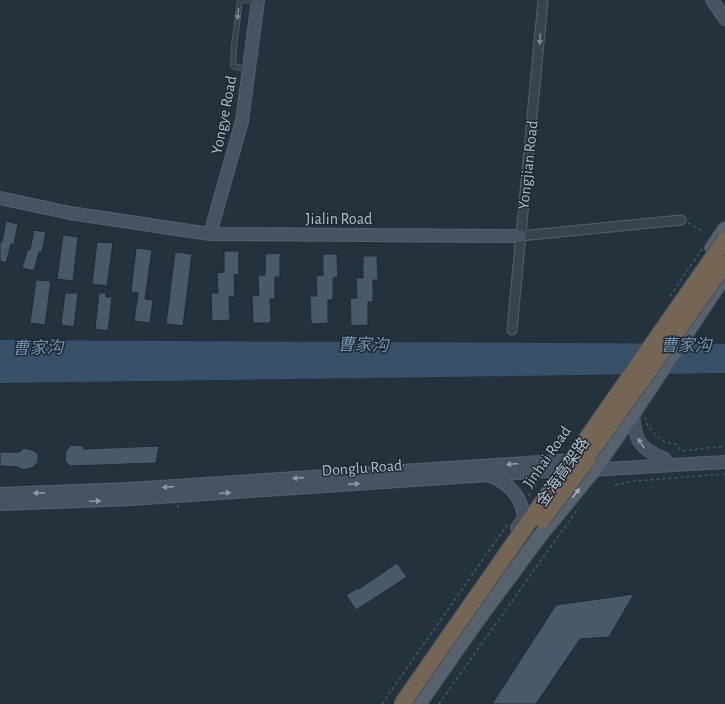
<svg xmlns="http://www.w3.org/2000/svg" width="725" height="704" viewBox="0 0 725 704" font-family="'Alegreya Sans','Noto Sans SC',sans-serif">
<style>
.water{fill:#395168}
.building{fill:#4a5967;stroke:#1f2a35}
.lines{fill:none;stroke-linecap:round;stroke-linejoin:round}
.lane-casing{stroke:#56616c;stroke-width:6}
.street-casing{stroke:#56616c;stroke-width:11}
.secondary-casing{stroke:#56616c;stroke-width:14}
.primary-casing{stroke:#444f5a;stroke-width:16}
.path{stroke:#445b5c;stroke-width:1.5;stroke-dasharray:3 3;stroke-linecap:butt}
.lane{stroke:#38434e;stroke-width:4.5}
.street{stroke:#38434e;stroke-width:9}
.secondary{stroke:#465361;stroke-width:12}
.primary{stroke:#56626e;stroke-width:14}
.highway-bridge-casing{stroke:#434e59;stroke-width:18;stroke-linecap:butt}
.highway-bridge{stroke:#746555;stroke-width:16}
.oneway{fill:#7c8792}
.oneway2{fill:#8e99a5}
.oneway3{fill:#a1acb7}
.labels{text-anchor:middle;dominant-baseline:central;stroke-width:3;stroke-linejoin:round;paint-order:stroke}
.street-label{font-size:16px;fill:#b4bec9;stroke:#1d2833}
.water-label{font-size:17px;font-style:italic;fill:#7392ad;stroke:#1d2833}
</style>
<rect width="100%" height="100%" fill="#24323e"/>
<path class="water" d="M 0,340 L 725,344 L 725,373 L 0,383 Z"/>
<path class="building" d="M 6,221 L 18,224 L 14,244 L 11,244 L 6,263 L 0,261 L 0,241 L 2,242 Z
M 34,230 L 46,232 L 42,252 L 39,252 L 34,271 L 22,268 L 28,249 L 30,250 Z
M 63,235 L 78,237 L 73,281 L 57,279 Z
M 97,242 L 113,243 L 107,286 L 92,284 Z
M 136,248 L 152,250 L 145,299 L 153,300 L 150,323 L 134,321 L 138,293 L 131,292 Z
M 224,251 L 239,251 L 239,274 L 234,275 L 235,297 L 229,297 L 230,320 L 212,321 L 211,293 L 218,293 L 217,273 L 224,272 Z
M 175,252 L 192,254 L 183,326 L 166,324 Z
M 280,253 L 280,277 L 275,277 L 275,299 L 270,299 L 271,323 L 253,323 L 252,296 L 259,295 L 258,275 L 265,275 L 265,254 Z
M 323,254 L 337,254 L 338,277 L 333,278 L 333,300 L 328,300 L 328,323 L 311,324 L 310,296 L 317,296 L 316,276 L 323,275 Z
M 363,256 L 377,256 L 378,280 L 373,280 L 373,302 L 368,302 L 368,325 L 351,326 L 350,298 L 357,298 L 356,278 L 363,278 Z
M 36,280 L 51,281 L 45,325 L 30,323 Z
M 65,293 L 78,293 L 74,327 L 61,325 Z
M 99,293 L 106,293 L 106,297 L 112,297 L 108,331 L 95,329 Z
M 71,445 L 83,446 L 84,449 L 159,446 L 156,463 L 70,466 L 65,461 L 66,451 Z
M 24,448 L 32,450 L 38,454 L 38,462 L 32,468 L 23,470 L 18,467 L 0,466 L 0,452 L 20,452 Z
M 397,563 L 407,577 L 356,610 L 346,595 L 358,588 L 359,589 Z
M 634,594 L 609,637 L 580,639 L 536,704 L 492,704 L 556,605 Z"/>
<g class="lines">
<defs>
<path id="lane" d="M 247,70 L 233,66 L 234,46 L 240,0 L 258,1"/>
<path id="street" d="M 520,236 L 681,220
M 512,330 L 543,0"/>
<path id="secondary" d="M 712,0 L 725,19
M 0,198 L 70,213 L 210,234 L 520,236
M 210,234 L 242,121 L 258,0
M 633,414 C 635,442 640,449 665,459
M 589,470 L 725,462
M 491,476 C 510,484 522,497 524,518 L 517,528
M 0,494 L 130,489 L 556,461 L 578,461
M 0,504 L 131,499 L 546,471 L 570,471"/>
<path id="primary" d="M 712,248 L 725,229
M 419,704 L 480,617 L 540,536 L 594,470 L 633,414 L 720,283"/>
</defs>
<use href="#lane" class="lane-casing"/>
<use href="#street" class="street-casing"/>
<use href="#secondary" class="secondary-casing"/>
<use href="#primary" class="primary-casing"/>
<path class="path" d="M 688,223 L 704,232
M 670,296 L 702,249
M 645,417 L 647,424 L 655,435 L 665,442 L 675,444 L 682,451 L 725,446
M 615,485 L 634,481 L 725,474
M 528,496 L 538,481
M 178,505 L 178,511
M 382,704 L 507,525
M 439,704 L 579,507"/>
<use href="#lane" class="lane"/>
<use href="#street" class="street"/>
<use href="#secondary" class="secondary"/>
<use href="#primary" class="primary"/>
<defs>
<path id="highway-bridge" d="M 579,468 L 725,264
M 542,520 L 587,460
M 402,704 L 725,240"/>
</defs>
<use href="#highway-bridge" class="highway-bridge-casing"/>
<use href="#highway-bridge" class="highway-bridge"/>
</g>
<defs><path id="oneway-solid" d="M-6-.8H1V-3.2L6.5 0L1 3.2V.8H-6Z"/></defs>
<g class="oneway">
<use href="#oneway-solid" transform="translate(238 14) rotate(97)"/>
<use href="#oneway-solid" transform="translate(540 39) rotate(95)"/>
</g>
<g class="oneway2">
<use href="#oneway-solid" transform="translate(641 443) rotate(-123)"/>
<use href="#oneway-solid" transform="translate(512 464) rotate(176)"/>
<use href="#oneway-solid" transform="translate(298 478) rotate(176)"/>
<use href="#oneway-solid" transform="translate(354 484) rotate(-4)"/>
<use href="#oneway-solid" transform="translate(168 487) rotate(176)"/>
<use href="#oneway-solid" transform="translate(39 493) rotate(179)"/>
<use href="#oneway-solid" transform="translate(225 493) rotate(-4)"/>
<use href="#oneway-solid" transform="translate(95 501) rotate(-3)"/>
</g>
<use class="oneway3" href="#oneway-solid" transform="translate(576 493) rotate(-51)"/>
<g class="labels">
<g class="street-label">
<text transform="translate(224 115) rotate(-79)">Yongye Road</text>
<text transform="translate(528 165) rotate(-84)">Yongjian Road</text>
<text x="339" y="219">Jialin Road</text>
<text transform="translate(547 457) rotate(-55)">Jinhai Road</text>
<text transform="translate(362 468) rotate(-4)">Donglu Road</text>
<text transform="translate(563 472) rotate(-55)">金海高架路</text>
</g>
<g class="water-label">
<text transform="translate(363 345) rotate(1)">曹家沟</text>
<text x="686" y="345">曹家沟</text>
<text transform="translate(38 348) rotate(-1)">曹家沟</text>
</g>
</g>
</svg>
